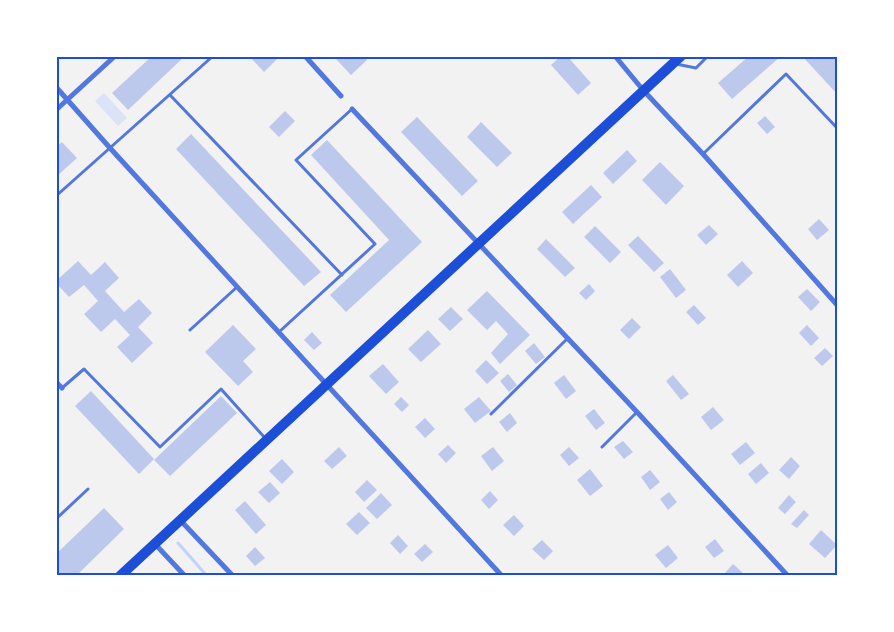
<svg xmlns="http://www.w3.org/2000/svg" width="894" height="632" viewBox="0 0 894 632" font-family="Raleway,sans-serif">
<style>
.green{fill:#dbe4f7}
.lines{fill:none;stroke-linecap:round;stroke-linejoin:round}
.stream{stroke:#bfd3fe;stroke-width:3}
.building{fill:#bdc9ec}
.service{stroke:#5277de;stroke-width:3}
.minor{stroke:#5277de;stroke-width:5}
.secondary{stroke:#1d4ed8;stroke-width:10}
.neatline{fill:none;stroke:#1d4ed8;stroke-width:2}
</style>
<rect width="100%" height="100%" fill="#f2f2f2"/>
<path class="green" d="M 104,93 L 127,118 L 118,126 L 95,101 Z"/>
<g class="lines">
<path class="stream" d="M 178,543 L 207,576"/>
</g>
<path class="building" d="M 152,56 L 185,56 L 128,110 L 112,93 Z
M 249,56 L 274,56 L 277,59 L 264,72 Z
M 333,56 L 364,56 L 367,60 L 351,75 Z
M 561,56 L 567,56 L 591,83 L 578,95 L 551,65 Z
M 749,56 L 781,56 L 732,99 L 718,83 Z
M 802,56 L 835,56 L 838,59 L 838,95 Z
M 285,111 L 295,121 L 279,137 L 269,127 Z
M 765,116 L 775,127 L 767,134 L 757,123 Z
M 417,117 L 478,181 L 462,196 L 401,132 Z
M 481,122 L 512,153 L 497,167 L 467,137 Z
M 191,134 L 321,272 L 304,286 L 176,149 Z
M 327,140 L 422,242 L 346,312 L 330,295 L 389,240 L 311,155 Z
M 62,142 L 77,158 L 56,177 L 56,147 Z
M 627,150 L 637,161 L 613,184 L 603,173 Z
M 660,162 L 684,186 L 666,205 L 642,180 Z
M 591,185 L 602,197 L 573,224 L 562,212 Z
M 819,219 L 829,230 L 817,240 L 808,229 Z
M 709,225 L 718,234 L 706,245 L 697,235 Z
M 595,226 L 621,252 L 610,263 L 584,237 Z
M 638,236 L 664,263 L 654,272 L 628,245 Z
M 546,239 L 575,268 L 565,277 L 537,249 Z
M 78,261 L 91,275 L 105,262 L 119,278 L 105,291 L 124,312 L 139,299 L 152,313 L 138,327 L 153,343 L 132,363 L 117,347 L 130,335 L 115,319 L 101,332 L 84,314 L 98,301 L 84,285 L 69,297 L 56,283 L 56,281 Z
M 742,261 L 753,273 L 738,287 L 727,275 Z
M 670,269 L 686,290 L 676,298 L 660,277 Z
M 589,284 L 595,291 L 586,300 L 579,293 Z
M 807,289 L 820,302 L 811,311 L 798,297 Z
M 487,291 L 530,335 L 500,364 L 491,353 L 508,334 L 496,321 L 487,330 L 467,310 Z
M 694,305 L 706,318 L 698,325 L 686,312 Z
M 451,307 L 463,319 L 450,331 L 438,319 Z
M 632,318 L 641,327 L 629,339 L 620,330 Z
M 233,325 L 256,349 L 243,361 L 253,372 L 238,386 L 205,352 Z
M 807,325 L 819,338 L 811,346 L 799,333 Z
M 428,330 L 441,344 L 421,362 L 408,349 Z
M 312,332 L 322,343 L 314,350 L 304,340 Z
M 534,343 L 545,357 L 536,364 L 525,351 Z
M 825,348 L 833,356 L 822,366 L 814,358 Z
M 486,360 L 499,373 L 487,384 L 475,371 Z
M 383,364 L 399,382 L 386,394 L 369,376 Z
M 508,374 L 517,385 L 509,392 L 500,381 Z
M 564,375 L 576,391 L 566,399 L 554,383 Z
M 673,375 L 689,394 L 681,400 L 666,381 Z
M 91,391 L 154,459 L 139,474 L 75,406 Z
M 221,396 L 237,413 L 170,476 L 154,460 Z
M 401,397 L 409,405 L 402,412 L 394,404 Z
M 479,397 L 491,411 L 475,423 L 464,409 Z
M 713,407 L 724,420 L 711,430 L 701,417 Z
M 594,409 L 605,423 L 596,430 L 585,416 Z
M 510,413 L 517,423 L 507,432 L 499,422 Z
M 425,418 L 435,429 L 425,438 L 415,427 Z
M 623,441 L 633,452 L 624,459 L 614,447 Z
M 746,442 L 755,453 L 740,465 L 731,454 Z
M 448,445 L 456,453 L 446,463 L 438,454 Z
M 339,447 L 347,456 L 332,469 L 324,461 Z
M 493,447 L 504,461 L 492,471 L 481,456 Z
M 569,447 L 579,458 L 569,466 L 560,455 Z
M 791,457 L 800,466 L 789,479 L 779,470 Z
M 282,459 L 294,472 L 282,484 L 269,471 Z
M 761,463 L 769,473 L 756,484 L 748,474 Z
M 590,469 L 603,486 L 590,496 L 577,480 Z
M 650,470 L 660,482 L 650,490 L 641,477 Z
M 367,480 L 377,490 L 364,502 L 355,492 Z
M 270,482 L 280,493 L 269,503 L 258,492 Z
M 490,491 L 498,500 L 489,509 L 481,500 Z
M 669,492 L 677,502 L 668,510 L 660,499 Z
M 381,493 L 392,505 L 377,519 L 366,508 Z
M 789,495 L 796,502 L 785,514 L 778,508 Z
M 245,501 L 266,525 L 256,534 L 235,510 Z
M 104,508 L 124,529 L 76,576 L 56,576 L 56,554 Z
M 804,510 L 809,515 L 797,528 L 791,524 Z
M 359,512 L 370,523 L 357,535 L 346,524 Z
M 514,515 L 524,526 L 514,536 L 503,525 Z
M 821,530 L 837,545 L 825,558 L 809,544 Z
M 398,535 L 408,546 L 400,554 L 390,543 Z
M 715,539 L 724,551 L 714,558 L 705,547 Z
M 542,540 L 553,551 L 544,560 L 532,549 Z
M 425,544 L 433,552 L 422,562 L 414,554 Z
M 668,545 L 678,558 L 666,568 L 655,555 Z
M 255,547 L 265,558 L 255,566 L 246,556 Z
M 733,564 L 743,573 L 740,576 L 727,576 L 724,574 Z"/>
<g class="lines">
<path class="service" d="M 676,64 L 696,68 L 708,56
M 170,95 L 342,275
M 703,154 L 786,74 L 838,129
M 56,196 L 213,56
M 190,330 L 237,287
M 279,332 L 375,244 L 296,160 L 352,109
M 62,388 L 84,369 L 160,447 L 221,389 L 265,438
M 491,414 L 568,338
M 602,447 L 637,412
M 56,519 L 88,489"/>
<path class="minor" d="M 305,56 L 341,96
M 615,56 L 643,90 L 703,154 L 838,306
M 56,87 L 110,148 L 502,576
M 352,109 L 637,412 L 788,576
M 56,110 L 115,56
M 56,382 L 62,388
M 181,521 L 233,576
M 155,544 L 185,576"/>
<path class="secondary" d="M 120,576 L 681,56"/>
</g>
<rect width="894" height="632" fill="none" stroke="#ffffff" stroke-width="115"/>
<rect x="58" y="58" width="778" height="516" class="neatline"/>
</svg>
